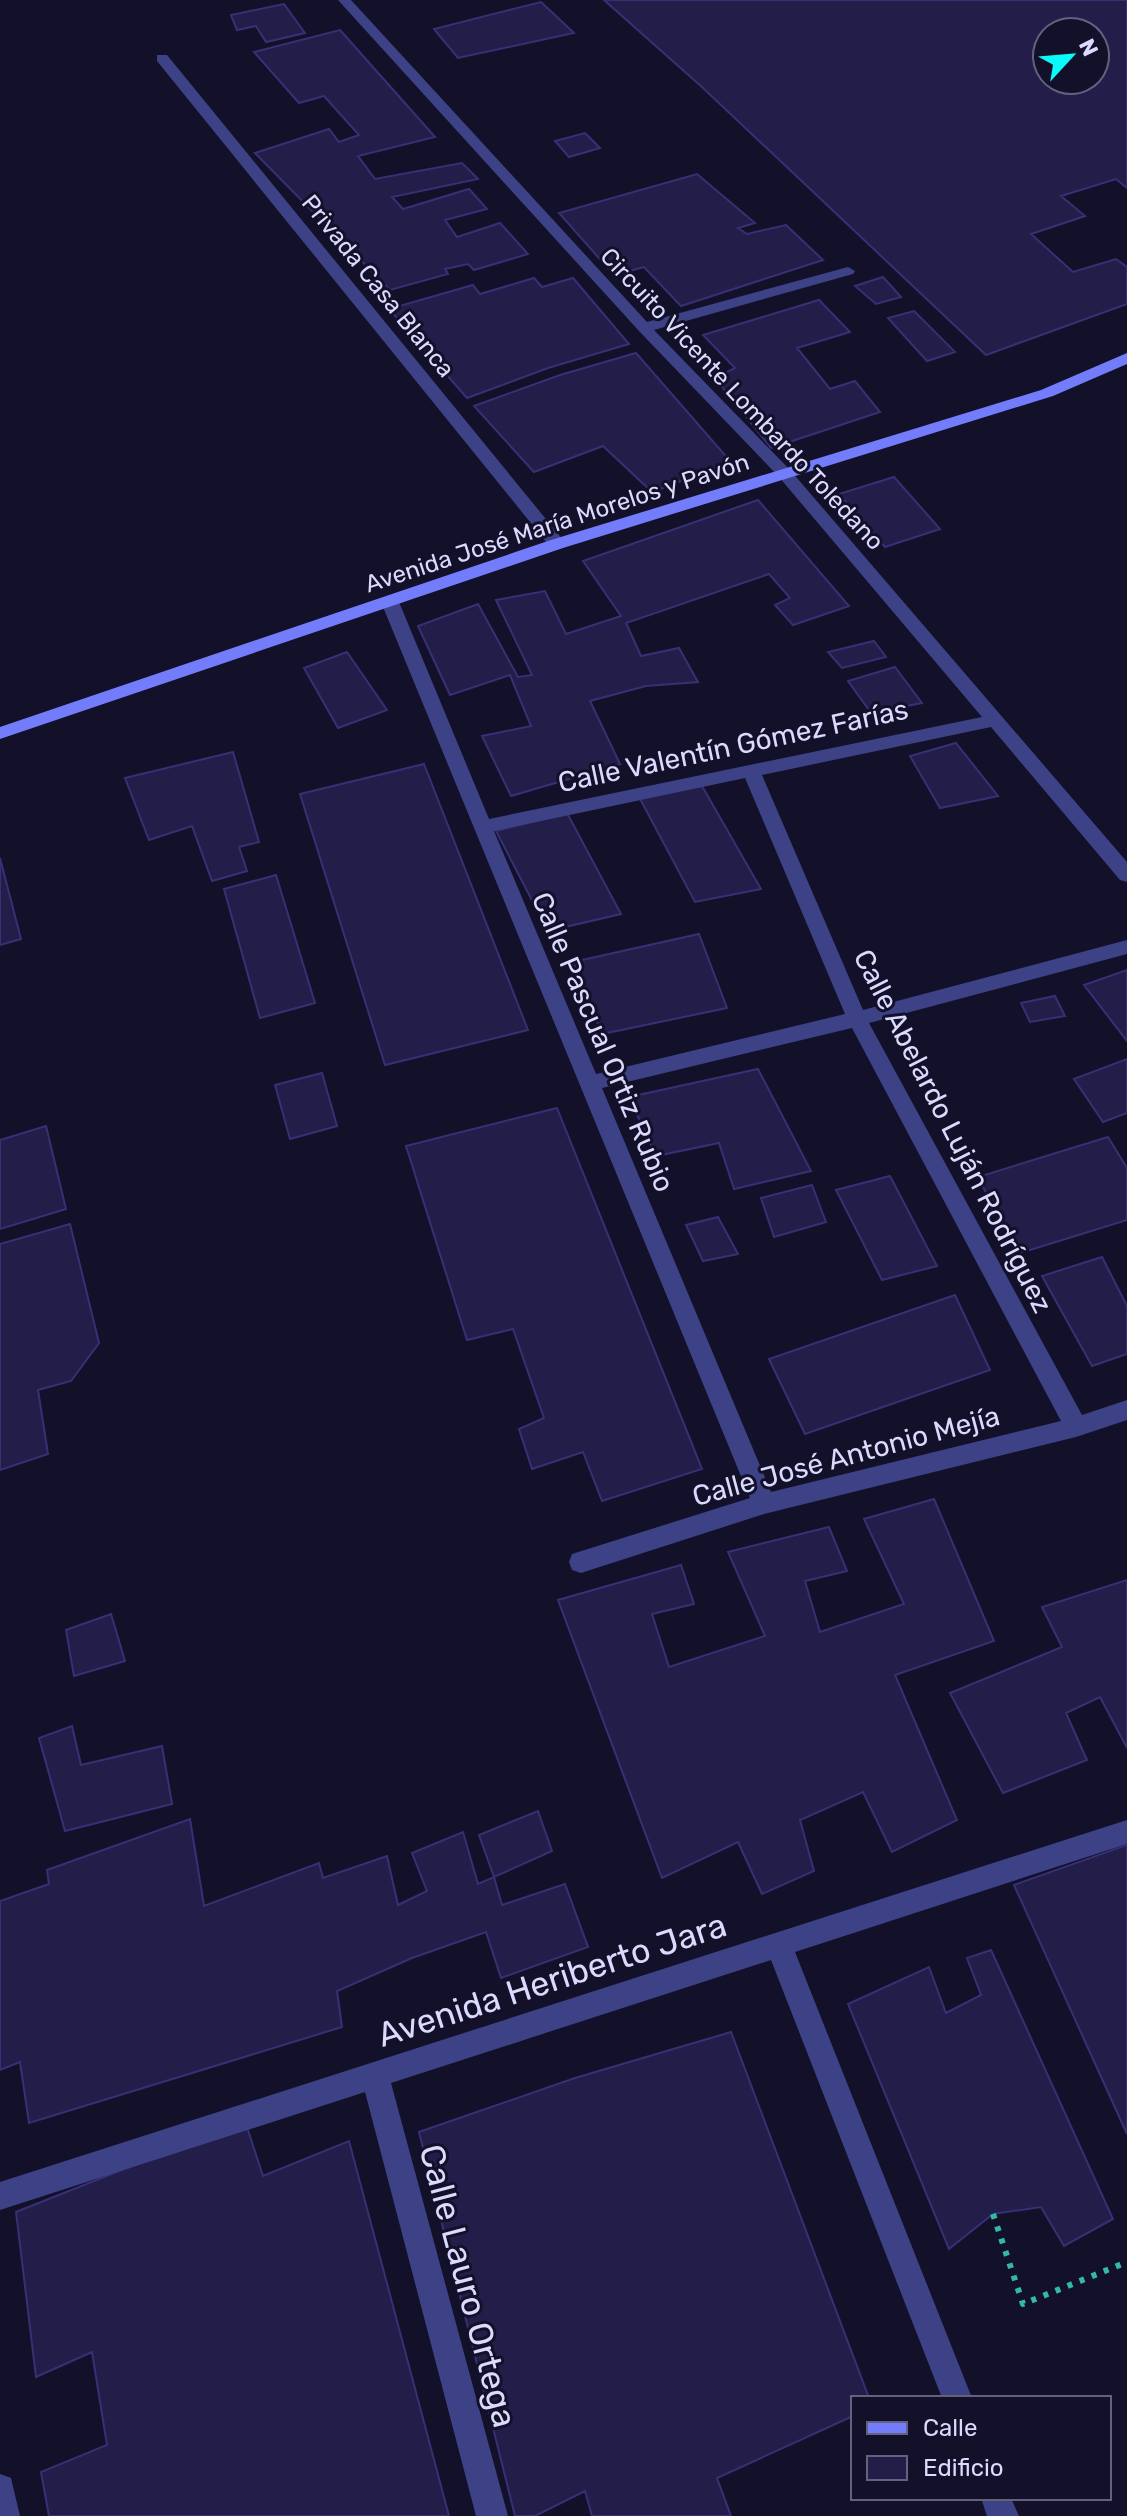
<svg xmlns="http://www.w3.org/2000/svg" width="1127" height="2516" viewBox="0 0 1127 2516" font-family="Rubik,sans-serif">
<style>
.building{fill:#221d49;stroke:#373075;stroke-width:2;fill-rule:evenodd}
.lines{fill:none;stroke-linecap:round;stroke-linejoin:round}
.path{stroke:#33b9a4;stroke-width:6;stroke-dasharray:5 8;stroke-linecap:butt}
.minor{fill:#3d4287;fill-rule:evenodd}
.secondary{fill:#737dfc;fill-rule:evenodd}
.labels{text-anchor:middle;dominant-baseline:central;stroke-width:6;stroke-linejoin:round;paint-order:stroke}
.far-street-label{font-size:24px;fill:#dadafe;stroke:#131129}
.street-label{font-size:28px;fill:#dadafe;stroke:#131129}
.near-street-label{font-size:34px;fill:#dadafe;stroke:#131129}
</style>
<rect width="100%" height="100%" fill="#131129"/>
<path class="building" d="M 604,0 L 1127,0 L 1127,188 L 1116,179 L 1061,196 L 1085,216 L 1031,234 L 1073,272 L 1116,259 L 1127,267 L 1127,304 L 986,355 L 703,88 ZM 1047,32 L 1095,32 L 1095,80 L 1047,80 Z
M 541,2 L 574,33 L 458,58 L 434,29 Z
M 284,4 L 305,33 L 266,42 L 256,26 L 237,30 L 231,15 Z
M 340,30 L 435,137 L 358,156 L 375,179 L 462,163 L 478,179 L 392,197 L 403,209 L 469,189 L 487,209 L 445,220 L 457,237 L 500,223 L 528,254 L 474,270 L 468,264 L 445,269 L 448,274 L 390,290 L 255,153 L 329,129 L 339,142 L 359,135 L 324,96 L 299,103 L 254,52 Z
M 585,133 L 600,148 L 569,157 L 555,141 Z
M 697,174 L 755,223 L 738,228 L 747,234 L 786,225 L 823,260 L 681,306 L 644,267 L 614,275 L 559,213 Z
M 883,277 L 901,297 L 876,304 L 855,286 Z
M 534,278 L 542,287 L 573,278 L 629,344 L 548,368 L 467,398 L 389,309 L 473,285 L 480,294 Z
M 819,300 L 850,332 L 797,348 L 830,389 L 855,381 L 880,412 L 771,448 L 715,378 L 735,368 L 703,335 Z
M 914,311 L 955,352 L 927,361 L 888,318 Z
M 636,353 L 731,462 L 652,492 L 603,446 L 534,472 L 474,406 L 560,375 Z
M 894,477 L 940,529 L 885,547 L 839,494 Z
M 758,500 L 849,606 L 793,625 L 775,605 L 790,598 L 769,574 L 626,623 L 641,656 L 679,648 L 698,682 L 646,686 L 590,701 L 620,764 L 511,796 L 482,736 L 531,726 L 510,675 L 450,695 L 418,626 L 478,604 L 518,677 L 532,675 L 496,600 L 545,591 L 566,634 L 621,616 L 583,561 Z
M 874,641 L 886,657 L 842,668 L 828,652 Z
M 347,652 L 387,710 L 338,728 L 304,668 Z
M 895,667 L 922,703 L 871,713 L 848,681 Z
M 956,743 L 998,796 L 940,808 L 910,756 Z
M 233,752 L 259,842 L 239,847 L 247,871 L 212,881 L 192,826 L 149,840 L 125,778 Z
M 424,764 L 528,1030 L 385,1065 L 300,794 Z
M 702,786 L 761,889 L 695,902 L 639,797 Z
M 567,813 L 621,914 L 548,931 L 496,831 Z
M 0,858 L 21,939 L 0,945 Z
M 276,875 L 315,1003 L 260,1018 L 224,889 Z
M 699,934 L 727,1008 L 602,1034 L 573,962 Z
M 1127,970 L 1127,1041 L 1084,985 Z
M 1055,996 L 1065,1016 L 1030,1022 L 1021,1003 Z
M 1127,1059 L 1127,1113 L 1103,1122 L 1074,1079 Z
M 758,1069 L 811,1171 L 734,1189 L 719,1143 L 656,1156 L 629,1097 Z
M 322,1073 L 337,1126 L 290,1139 L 275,1085 Z
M 557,1108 L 702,1469 L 602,1501 L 583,1452 L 532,1469 L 519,1429 L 544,1418 L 513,1329 L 467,1340 L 406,1146 Z
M 46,1126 L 66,1209 L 0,1229 L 0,1140 Z
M 1108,1137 L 1127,1168 L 1127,1220 L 1017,1254 L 978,1177 Z
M 890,1176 L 937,1266 L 882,1280 L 836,1190 Z
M 812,1185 L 826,1222 L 774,1237 L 761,1198 Z
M 718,1217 L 738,1254 L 703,1261 L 686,1225 Z
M 70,1224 L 99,1343 L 71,1381 L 38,1390 L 48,1454 L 0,1470 L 0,1244 Z
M 1102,1257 L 1127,1306 L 1127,1354 L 1092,1366 L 1042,1276 Z
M 955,1295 L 990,1370 L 805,1434 L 769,1359 Z
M 934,1499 L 994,1641 L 895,1675 L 957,1820 L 892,1852 L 863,1792 L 800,1820 L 814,1871 L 762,1894 L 738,1842 L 662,1878 L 558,1600 L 681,1565 L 694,1604 L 652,1614 L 669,1667 L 765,1636 L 728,1552 L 829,1527 L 847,1571 L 805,1581 L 820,1632 L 904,1604 L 864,1519 Z
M 1127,1580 L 1127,1748 L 1100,1697 L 1066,1713 L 1087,1760 L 1003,1793 L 950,1693 L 1062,1647 L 1042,1607 Z
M 111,1614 L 125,1661 L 74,1676 L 66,1630 Z
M 72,1726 L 81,1765 L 162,1746 L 172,1804 L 65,1831 L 39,1738 Z
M 538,1811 L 552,1851 L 494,1877 L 479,1835 Z
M 190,1819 L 204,1906 L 319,1863 L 323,1878 L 387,1856 L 398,1905 L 427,1891 L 412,1853 L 463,1832 L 478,1884 L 494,1877 L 502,1905 L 565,1884 L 588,1947 L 501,1978 L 486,1932 L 412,1958 L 337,1991 L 342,2027 L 29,2123 L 20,2062 L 0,2070 L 0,1901 L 49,1884 L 47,1870 Z
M 1127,1845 L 1127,2134 L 1014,1885 Z
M 991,1950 L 1113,2219 L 1064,2246 L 1041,2207 L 993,2214 L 949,2249 L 848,2004 L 929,1967 L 946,2013 L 981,1995 L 967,1958 Z
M 731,2032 L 869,2398 L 853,2398 L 853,2416 L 717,2478 L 731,2516 L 592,2516 L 585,2491 L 535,2516 L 515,2516 L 419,2132 L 575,2078 Z
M 245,2121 L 263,2176 L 349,2141 L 449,2516 L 49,2516 L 41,2472 L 107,2445 L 92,2352 L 36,2377 L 16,2212 Z"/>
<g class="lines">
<path class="path" d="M 993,2214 L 1023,2304 L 1127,2262"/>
<path class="minor" d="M 338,0 L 351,0 L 647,322 L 848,267 L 855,271 L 853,274 L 654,330 L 791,471 L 1127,862 L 1127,882 L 1120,880 L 991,727 L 762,775 L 863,1010 L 1127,940 L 1127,954 L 869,1023 L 1082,1415 L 1127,1400 L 1127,1420 L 1076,1437 L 764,1514 L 581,1573 L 572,1570 L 569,1562 L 572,1554 L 750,1498 L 381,602 L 390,597 L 399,602 L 489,819 L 982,717 L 779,477 L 639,331 ZM 745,778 L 845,1014 L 596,1074 L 494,831 ZM 852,1028 L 1061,1421 L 771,1492 L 602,1088 Z
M 157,55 L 167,55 L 563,540 L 565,544 L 563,548 L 551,548 L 157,61 Z
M 1127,1820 L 1127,1844 L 795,1952 L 972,2398 L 942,2398 L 771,1960 L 391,2083 L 508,2516 L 476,2516 L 365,2092 L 0,2210 L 0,2182 Z
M 0,2474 L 11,2478 L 20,2516 L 0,2516 Z
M 981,2498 L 1011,2498 L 1019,2516 L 987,2516 Z"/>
<path class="secondary" d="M 1127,353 L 1127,364 L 1053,396 L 563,548 L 0,739 L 0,727 L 551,540 L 1041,390 Z"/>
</g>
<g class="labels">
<g class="far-street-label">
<text transform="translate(378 286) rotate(51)">Privada Casa Blanca</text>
<text transform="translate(742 399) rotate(47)">Circuito Vicente Lombardo Toledano</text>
<text transform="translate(557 523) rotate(-18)">Avenida José María Morelos y Pavón</text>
</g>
<g class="street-label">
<text transform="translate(733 746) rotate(-12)">Calle Valentín Gómez Farías</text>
<text transform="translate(603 1042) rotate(67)">Calle Pascual Ortiz Rubio</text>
<text transform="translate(953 1131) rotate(63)">Calle Abelardo Luján Rodríguez</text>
<text transform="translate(846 1456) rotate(-15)">Calle José Antonio Mejía</text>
</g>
<g class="near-street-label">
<text transform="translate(552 1980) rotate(-18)">Avenida Heriberto Jara</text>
<text transform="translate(468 2286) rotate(75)">Calle Lauro Ortega</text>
</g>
</g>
<rect x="851" y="2396" width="260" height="104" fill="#131129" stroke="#63617e" stroke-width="2"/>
<rect x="867" y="2422" width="40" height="12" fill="#737dfc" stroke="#63617e" stroke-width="2"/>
<text x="923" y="2436" font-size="24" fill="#dadafe">Calle</text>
<rect x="867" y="2456" width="40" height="24" fill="#221d49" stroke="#63617e" stroke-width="2"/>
<text x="923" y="2476" font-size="24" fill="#dadafe">Edificio</text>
<g transform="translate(1071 56) rotate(64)"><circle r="38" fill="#131129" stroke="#63617e" stroke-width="2"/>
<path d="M0-6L14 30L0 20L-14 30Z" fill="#0af9fa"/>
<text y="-12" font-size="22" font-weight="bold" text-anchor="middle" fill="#dadafe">N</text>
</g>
</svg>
